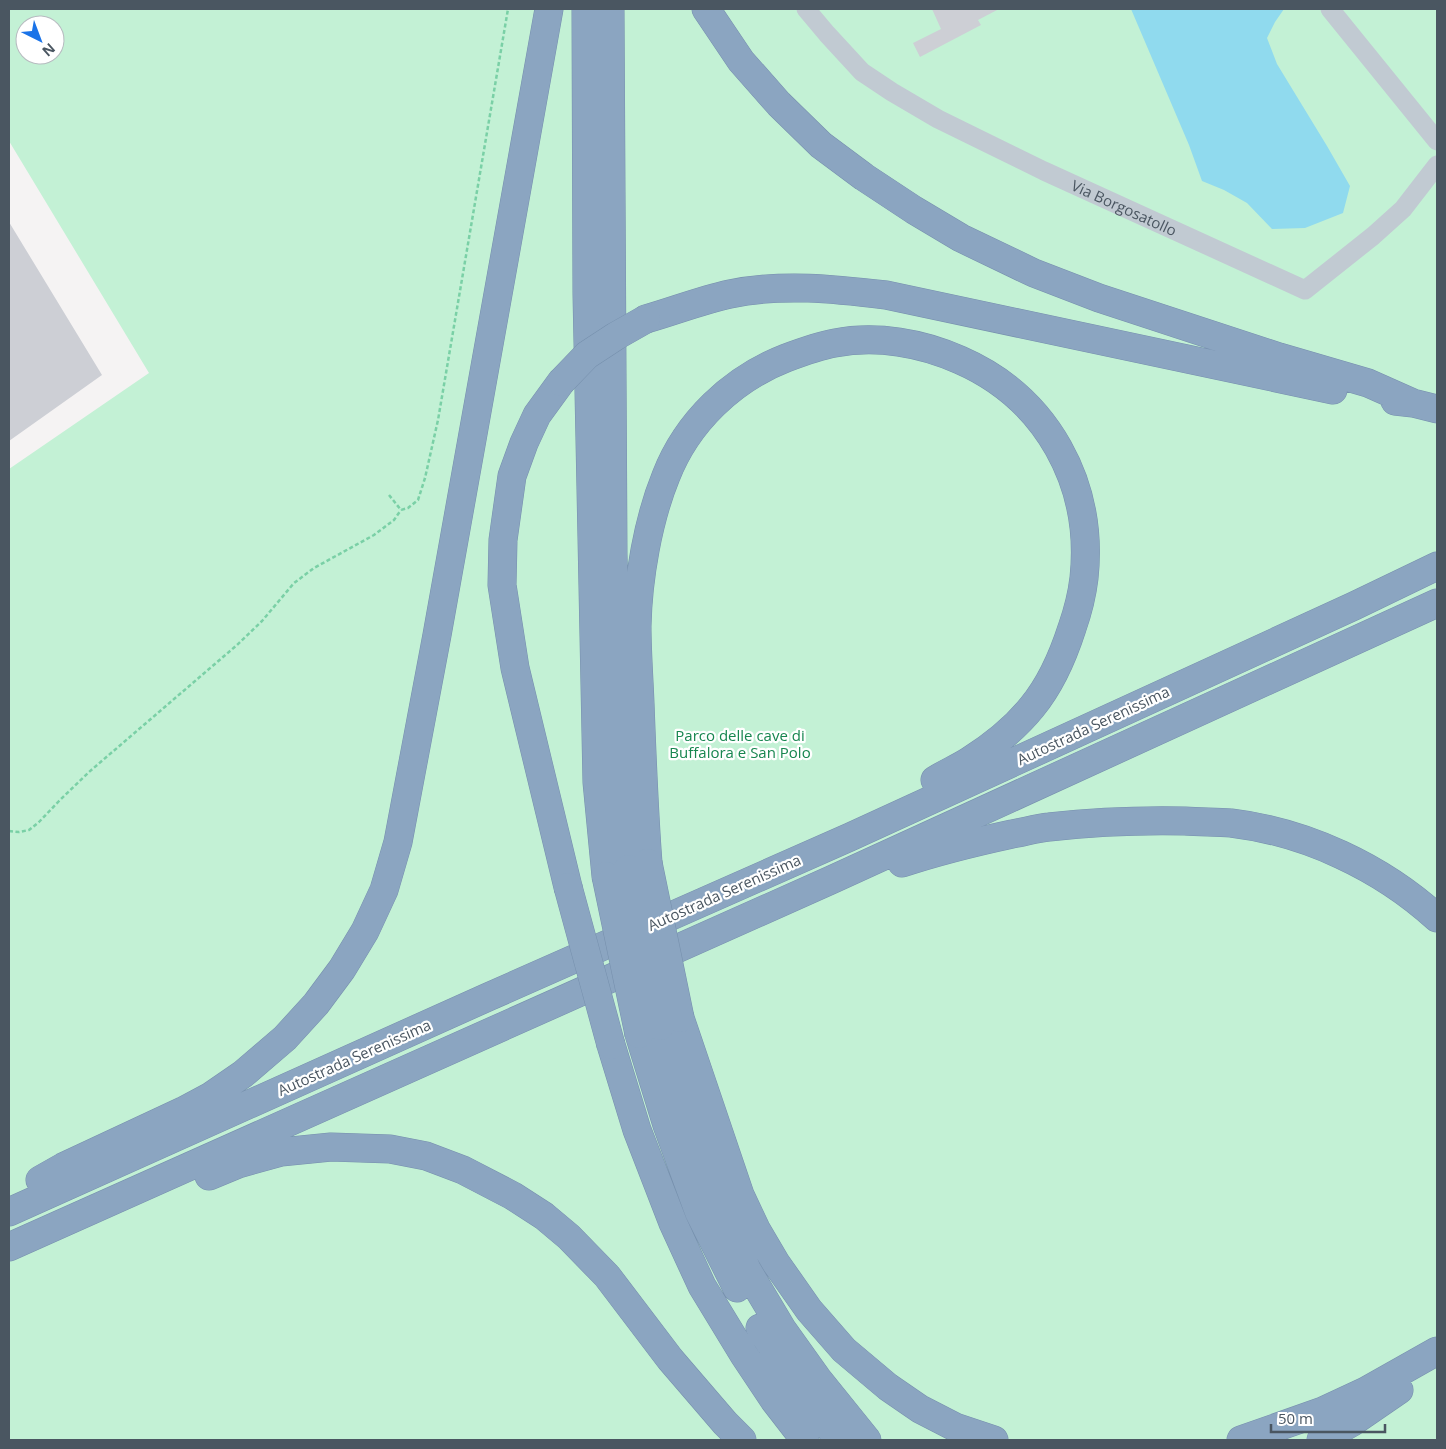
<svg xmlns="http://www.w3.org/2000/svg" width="1446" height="1449" viewBox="0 0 1446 1449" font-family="'Open Sans',sans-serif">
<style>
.green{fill:#c3f1d5;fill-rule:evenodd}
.water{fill:#90daee}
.building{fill:#cdcfd5}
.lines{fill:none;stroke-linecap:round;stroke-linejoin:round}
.highway-casing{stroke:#7690ad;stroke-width:29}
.path{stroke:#7ad0a6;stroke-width:2.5;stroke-dasharray:4 2.5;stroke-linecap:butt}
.minor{stroke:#c1cad2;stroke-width:19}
.highway{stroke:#8ba5c1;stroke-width:28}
.highway-bridge-casing{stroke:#7690ad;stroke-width:29;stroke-linecap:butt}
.highway-bridge{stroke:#8ba5c1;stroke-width:28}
.labels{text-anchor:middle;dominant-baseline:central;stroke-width:4.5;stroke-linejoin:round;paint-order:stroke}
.street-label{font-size:15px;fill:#4a5661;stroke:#fff}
.park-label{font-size:15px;fill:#17864f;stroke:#fff}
</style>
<rect width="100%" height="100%" fill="#f5f3f3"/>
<path class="green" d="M 9,9 L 1437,9 L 1437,1440 L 9,1440 L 9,469 L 149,373 L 9,141 ZM 25,25 L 55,25 L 55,55 L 25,55 Z"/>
<path class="water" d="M 1131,9 L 1284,9 L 1275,22 L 1267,38 L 1277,64 L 1327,146 L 1350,186 L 1343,213 L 1305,228 L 1272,229 L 1247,203 L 1224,190 L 1202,181 L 1189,145 Z"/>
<path class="building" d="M 932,9 L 999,9 L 978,20 L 981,25 L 920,57 L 913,43 L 941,29 Z
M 9,222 L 102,375 L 9,441 Z"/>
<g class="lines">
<defs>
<path id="highway" d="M 586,9 L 587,294 L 597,782 L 606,876
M 610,9 L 613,554 L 618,781 L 628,869
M 706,9 L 741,61 L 779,104 L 821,145 L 864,177 L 914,210 L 961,238 L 1034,273 L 1099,298 L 1279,357 L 1368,383 L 1413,403
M 646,319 C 674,311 702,300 730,294 C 782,283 835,289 886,295 L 1333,390
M 561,382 L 537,415 L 524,443 L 512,476 L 503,540 L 502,585 L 515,668 L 568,887
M 1395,401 L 1413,403 L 1437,409
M 648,863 C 644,810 642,757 640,703 C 639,678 637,652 637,626 C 638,578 648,520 666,476 C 687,422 732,379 786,358 C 802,352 818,346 835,343 C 877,335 922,343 960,360 C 1047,398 1094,484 1084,578 C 1082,595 1078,611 1072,628 C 1063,656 1051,684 1032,707 C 1015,728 991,747 969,761 C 958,768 946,773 935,780
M 902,863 C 938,851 975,842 1012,834 C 1024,832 1037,828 1049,827 C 1094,822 1140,820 1185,821 C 1200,822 1216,822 1231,823 C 1306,832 1381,867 1437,918
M 680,1018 L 740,1195 L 756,1229 L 776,1263 L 809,1310 L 844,1350 L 888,1387 L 920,1409 L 955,1427 L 994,1440
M 660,1026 L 685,1115 L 717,1203 L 747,1270 L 782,1329 L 817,1378 L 867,1440
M 639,1034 L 667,1125 L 699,1212 L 737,1288
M 611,1045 L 637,1130 L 673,1223 L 702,1286 L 744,1355 L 774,1400 L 805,1440
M 209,1176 L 238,1164 L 281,1152 L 331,1147 L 390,1149 L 426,1156 L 463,1170 L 513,1196 L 544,1216 L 569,1237 L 607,1276 L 670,1359 L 725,1423 L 742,1440
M 40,1180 L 63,1167 L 183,1111 L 211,1096 L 243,1074 L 285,1038 L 316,1004 L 342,969 L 365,931 L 384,890 L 398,842 L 437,635 L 549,9
M 9,1212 L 488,997 L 850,837 L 1354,606 L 1437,566
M 9,1247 L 831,880 L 1437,603
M 760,1328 L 796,1384 L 839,1440
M 1241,1440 L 1323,1411 L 1366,1391 L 1437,1351
M 1321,1440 L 1351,1423 L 1399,1390"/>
</defs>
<use href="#highway" class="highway-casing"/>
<path class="path" d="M 389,495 L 401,510 L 408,508 L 418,500 L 425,478 L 438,420 L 508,9
M 9,831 L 19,832 L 29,830 L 39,822 L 59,801 L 89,772 L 237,645 L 262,621 L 294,583 L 314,568 L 374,535 L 394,520 L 401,510"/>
<g class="minor">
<path id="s1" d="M 806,9 L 827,34 L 862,72 L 892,92 L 938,119 L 1044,171 L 1305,290 L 1373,236 L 1403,209 L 1437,165"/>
<path d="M 1330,9 L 1437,141"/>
</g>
<use href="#highway" class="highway"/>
<defs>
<path id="highway-bridge" d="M 561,382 L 587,355 L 616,336 L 646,319
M 648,863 L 680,1018
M 628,869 L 660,1026
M 606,876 L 639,1034
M 568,887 L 611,1045"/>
</defs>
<use href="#highway-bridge" class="highway-bridge-casing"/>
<use href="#highway-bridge" class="highway-bridge"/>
</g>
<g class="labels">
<g class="street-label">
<text stroke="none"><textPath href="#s1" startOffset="380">Via Borgosatollo</textPath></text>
<text transform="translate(1093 725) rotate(-25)">Autostrada Serenissima</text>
<text transform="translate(724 892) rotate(-24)">Autostrada Serenissima</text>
<text transform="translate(354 1057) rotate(-24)">Autostrada Serenissima</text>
</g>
<g class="park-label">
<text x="740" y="735">Parco delle cave di<tspan x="740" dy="17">Buffalora e San Polo</tspan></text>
</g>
</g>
<rect width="1446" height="1449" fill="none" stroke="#4a5661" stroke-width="20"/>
<g transform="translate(40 40) rotate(138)"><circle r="24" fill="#ffffff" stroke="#b7bbc0"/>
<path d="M0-4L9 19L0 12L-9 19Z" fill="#1a73e8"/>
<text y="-8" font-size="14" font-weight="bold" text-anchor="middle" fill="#4a5661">N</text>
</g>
<path d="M1271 1424v8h114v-8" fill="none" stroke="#4a5661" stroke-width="2.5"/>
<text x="1278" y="1424" font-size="15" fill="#4a5661" stroke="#ffffff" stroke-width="4" paint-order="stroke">50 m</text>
</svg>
